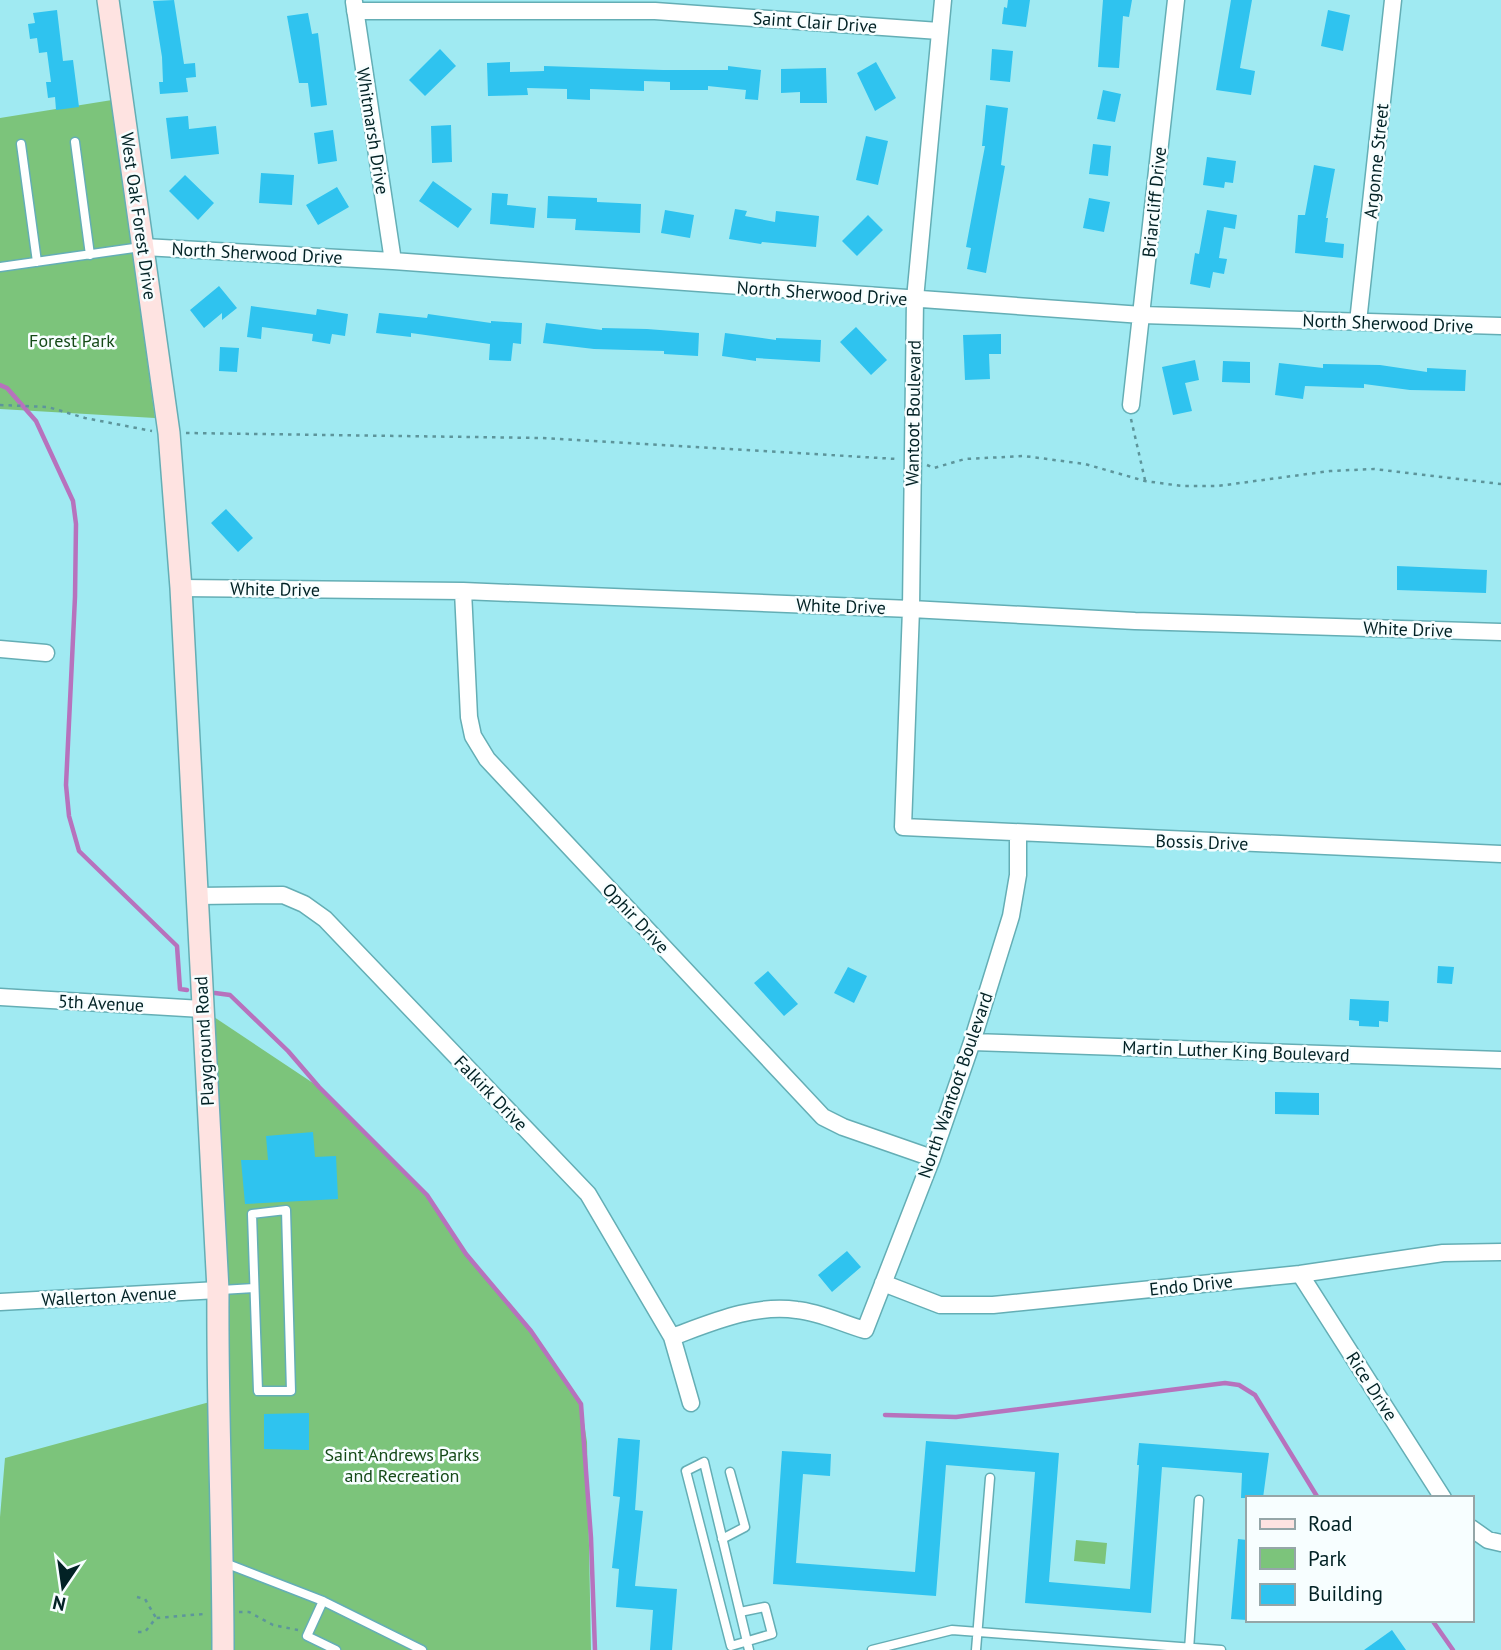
<svg xmlns="http://www.w3.org/2000/svg" width="1501" height="1650" viewBox="0 0 1501 1650" font-family="'PT Sans',sans-serif">
<style>
.green{fill:#7cc47b}
.lines{fill:none;stroke-linecap:round;stroke-linejoin:round}
.stream{stroke:#b772bd;stroke-width:4.5}
.building{fill:#2fc3ef}
.lane-casing{stroke:#64aeb5;stroke-width:11}
.street-casing{stroke:#64aeb5;stroke-width:19}
.secondary-casing{stroke:#64aeb5;stroke-width:24}
.path{stroke:#5d959b;stroke-width:2.5;stroke-dasharray:3.5 5;stroke-linecap:butt}
.lane{stroke:#fff;stroke-width:8}
.street{stroke:#fff;stroke-width:16}
.secondary{stroke:#fee3e1;stroke-width:21}
.labels{text-anchor:middle;dominant-baseline:central;stroke-width:5;stroke-linejoin:round;paint-order:stroke}
.street-label{font-size:18px;fill:#022225;stroke:#f7feff}
.park-label{font-size:18px;fill:#154a18;stroke:#f7feff}
</style>
<rect width="100%" height="100%" fill="#a0eaf2"/>
<path class="green" d="M 112,100 L 155,418 L 0,409 L 0,118 Z
M 202,1009 L 319,1087 L 427,1195 L 466,1254 L 531,1331 L 581,1404 L 587,1442 L 591,1650 L 0,1650 L 0,1517 L 5,1458 L 217,1400 Z
M 1076,1540 L 1107,1543 L 1105,1564 L 1074,1561 Z"/>
<g class="lines">
<path class="stream" d="M 0,385 L 7,388 L 36,421 L 73,501 L 76,524 L 75,597 L 66,785 L 69,816 L 79,851 L 177,946 L 180,989 L 187,990
M 215,993 L 230,995 L 288,1051 L 319,1087 L 427,1195 L 466,1254 L 531,1331 L 581,1404 L 591,1538 L 595,1650
M 885,1415 L 956,1417 L 1225,1383 L 1239,1385 L 1255,1395 L 1318,1498
M 1432,1620 L 1453,1650"/>
</g>
<path class="building" d="M 174,0 L 184,64 L 195,63 L 196,77 L 186,78 L 188,92 L 160,94 L 159,82 L 163,82 L 162,57 L 153,1 Z
M 1008,0 L 1030,0 L 1026,27 L 1002,24 L 1004,7 L 1007,8 Z
M 1103,0 L 1132,0 L 1129,17 L 1123,16 L 1119,68 L 1098,67 Z
M 1231,0 L 1252,0 L 1240,68 L 1255,71 L 1251,95 L 1216,90 Z
M 57,10 L 63,61 L 73,60 L 79,107 L 56,110 L 55,97 L 48,98 L 46,82 L 51,82 L 47,52 L 39,53 L 37,38 L 30,39 L 28,24 L 35,23 L 33,13 Z
M 1328,10 L 1350,15 L 1343,51 L 1321,46 Z
M 308,13 L 312,34 L 318,33 L 327,105 L 311,107 L 308,83 L 299,83 L 287,16 Z
M 440,49 L 456,66 L 425,96 L 409,80 Z
M 992,49 L 1013,51 L 1010,82 L 990,80 Z
M 510,62 L 510,72 L 544,71 L 544,66 L 663,70 L 728,70 L 728,66 L 761,70 L 758,100 L 745,99 L 746,90 L 708,86 L 708,90 L 670,90 L 670,82 L 644,81 L 644,91 L 590,89 L 590,100 L 567,99 L 567,89 L 527,88 L 528,95 L 488,96 L 487,63 Z
M 876,62 L 896,98 L 875,111 L 857,73 Z
M 826,68 L 827,103 L 800,103 L 800,92 L 781,93 L 781,69 Z
M 1103,90 L 1121,94 L 1115,122 L 1097,119 Z
M 986,105 L 1008,108 L 1001,165 L 1005,166 L 986,273 L 967,269 L 971,248 L 966,247 L 985,146 L 982,146 Z
M 188,116 L 189,129 L 216,126 L 219,154 L 171,159 L 166,118 Z
M 451,125 L 452,162 L 432,163 L 431,126 Z
M 333,130 L 337,161 L 318,164 L 314,133 Z
M 866,136 L 888,141 L 878,185 L 856,180 Z
M 1093,144 L 1111,146 L 1108,176 L 1089,174 Z
M 1207,157 L 1236,161 L 1233,183 L 1225,182 L 1224,188 L 1203,185 Z
M 1314,165 L 1335,169 L 1326,218 L 1328,218 L 1325,242 L 1344,244 L 1343,258 L 1295,253 L 1298,215 L 1305,215 Z
M 261,173 L 294,175 L 292,205 L 259,203 Z
M 185,175 L 214,203 L 198,220 L 169,191 Z
M 433,181 L 472,209 L 458,228 L 419,201 Z
M 337,187 L 349,207 L 318,225 L 306,205 Z
M 492,193 L 508,194 L 507,205 L 536,208 L 534,228 L 490,224 Z
M 548,196 L 597,198 L 597,202 L 641,204 L 640,233 L 575,230 L 576,219 L 547,218 Z
M 1089,198 L 1110,202 L 1104,232 L 1083,228 Z
M 735,209 L 747,211 L 745,216 L 775,222 L 776,211 L 819,216 L 816,247 L 762,242 L 761,244 L 729,239 Z
M 665,210 L 694,215 L 690,238 L 661,233 Z
M 1207,210 L 1237,215 L 1235,229 L 1224,227 L 1219,258 L 1227,259 L 1224,274 L 1213,272 L 1210,288 L 1190,284 L 1195,253 L 1199,254 Z
M 868,215 L 883,230 L 857,256 L 842,241 Z
M 219,286 L 237,308 L 222,320 L 222,313 L 204,328 L 190,310 Z
M 251,306 L 316,315 L 317,309 L 348,314 L 345,336 L 332,334 L 330,344 L 312,341 L 313,334 L 262,327 L 261,339 L 247,337 Z
M 379,313 L 427,318 L 428,314 L 491,323 L 491,321 L 522,323 L 521,344 L 513,343 L 511,361 L 489,360 L 490,344 L 411,333 L 411,337 L 376,333 Z
M 546,323 L 602,330 L 602,328 L 647,329 L 699,333 L 698,356 L 664,354 L 664,351 L 594,349 L 543,343 Z
M 856,327 L 887,360 L 871,375 L 840,342 Z
M 725,333 L 776,340 L 776,338 L 821,340 L 820,362 L 756,358 L 756,361 L 722,356 Z
M 1001,334 L 1001,354 L 989,354 L 990,379 L 965,380 L 963,335 Z
M 220,347 L 239,348 L 237,372 L 219,371 Z
M 1195,360 L 1199,380 L 1185,383 L 1192,411 L 1173,415 L 1162,367 Z
M 1223,361 L 1250,362 L 1250,383 L 1222,382 Z
M 1279,363 L 1323,368 L 1323,364 L 1380,365 L 1427,372 L 1427,368 L 1466,370 L 1465,391 L 1410,390 L 1364,384 L 1364,388 L 1305,386 L 1303,399 L 1275,395 Z
M 226,509 L 253,538 L 238,552 L 211,523 Z
M 1397,566 L 1487,570 L 1486,593 L 1397,590 Z
M 1438,966 L 1454,967 L 1452,984 L 1437,983 Z
M 848,967 L 867,976 L 854,1003 L 834,993 Z
M 768,971 L 798,1004 L 784,1016 L 754,983 Z
M 1350,999 L 1389,1001 L 1388,1022 L 1379,1021 L 1379,1027 L 1359,1026 L 1359,1021 L 1349,1020 Z
M 1275,1092 L 1319,1093 L 1319,1115 L 1275,1114 Z
M 313,1132 L 315,1157 L 336,1156 L 338,1199 L 245,1204 L 241,1160 L 268,1160 L 266,1136 Z
M 847,1251 L 861,1267 L 832,1292 L 818,1275 Z
M 309,1413 L 309,1450 L 264,1449 L 264,1414 Z
M 618,1438 L 640,1440 L 635,1510 L 643,1511 L 635,1586 L 677,1589 L 672,1650 L 650,1650 L 653,1610 L 616,1607 L 619,1569 L 612,1568 L 620,1497 L 613,1496 Z
M 926,1441 L 1059,1453 L 1049,1582 L 1130,1589 L 1139,1465 L 1137,1465 L 1139,1443 L 1269,1453 L 1263,1498 L 1241,1498 L 1242,1473 L 1162,1467 L 1151,1613 L 1025,1603 L 1035,1472 L 946,1465 L 936,1596 L 773,1584 L 782,1451 L 831,1454 L 830,1476 L 803,1474 L 796,1563 L 915,1572 Z
M 1238,1539 L 1247,1540 L 1247,1620 L 1231,1619 Z
M 1392,1630 L 1406,1650 L 1364,1650 Z"/>
<g class="lines">
<defs>
<path id="lane" d="M 75,142 L 90,255
M 21,144 L 37,262
M 0,267 L 141,247
M 286,1210 L 291,1391 L 258,1391 L 252,1214 Z
M 221,1290 L 254,1288
M 722,1539 L 745,1527 L 730,1472
M 225,1563 L 323,1601 L 422,1650
M 323,1601 L 307,1636 L 336,1650
M 740,1612 L 765,1607 L 772,1634 L 731,1646 L 686,1471 L 704,1462 C 719,1525 734,1587 749,1650
M 872,1650 L 952,1630 L 1221,1650
M 976,1650 L 990,1478
M 1189,1650 L 1199,1500"/>
<path id="street" d="M 943,0 L 915,299 L 911,609 L 903,827 L 1501,854
M 354,2 L 393,261
M 355,11 L 655,11 L 939,31
M 144,247 L 393,261 L 1142,315 L 1501,326
M 1358,322 L 1393,0
M 1131,405 L 1176,0
M 181,588 L 463,591 L 911,609 L 1135,621 L 1501,632
M 463,591 L 469,717 L 473,736 L 487,759 L 823,1117 L 843,1127 L 932,1158
M 0,649 L 46,653
M 197,896 L 283,895 L 304,904 L 325,919 L 588,1194 L 672,1337 L 691,1403
M 0,997 L 202,1009
M 972,1042 L 1501,1060
M 1300,1274 L 1443,1498
M 883,1283 L 940,1305 L 993,1305 L 1300,1274 L 1443,1253 L 1501,1252
M 0,1302 L 218,1290
M 672,1337 C 713,1322 753,1304 797,1310 C 820,1312 843,1324 865,1330 L 932,1158 L 972,1042 L 1011,916 L 1018,875 L 1018,834
M 1471,1528 L 1488,1540 L 1501,1543"/>
<path id="secondary" d="M 108,0 L 169,433 L 181,588 L 218,1290 C 217,1410 223,1530 223,1650"/>
</defs>
<use href="#lane" class="lane-casing"/>
<use href="#street" class="street-casing"/>
<use href="#secondary" class="secondary-casing"/>
<path class="path" d="M 0,405 L 48,407 L 85,418 L 152,431
M 1131,419 L 1145,480
M 186,433 L 542,438 L 897,459
M 927,465 L 934,468 L 965,459 L 1024,456 L 1085,464 L 1145,481 L 1182,486 L 1218,486 L 1330,471 L 1374,469 L 1501,484
M 137,1597 L 145,1599 L 156,1618
M 239,1612 L 249,1612 L 273,1625 L 298,1630
M 138,1632 L 145,1632 L 156,1618 L 204,1614"/>
<use href="#lane" class="lane"/>
<use href="#street" class="street"/>
<use href="#secondary" class="secondary"/>
</g>
<g class="labels">
<g class="street-label">
<text transform="translate(815 22) rotate(4)">Saint Clair Drive</text>
<text transform="translate(373 131) rotate(81)">Whitmarsh Drive</text>
<text transform="translate(1376 161) rotate(-84)">Argonne Street</text>
<text transform="translate(1154 202) rotate(-84)">Briarcliff Drive</text>
<text transform="translate(139 216) rotate(82)">West Oak Forest Drive</text>
<text transform="translate(257 253) rotate(3)">North Sherwood Drive</text>
<text transform="translate(822 293) rotate(4)">North Sherwood Drive</text>
<text transform="translate(1388 323) rotate(2)">North Sherwood Drive</text>
<text transform="translate(913 413) rotate(-89)">Wantoot Boulevard</text>
<text transform="translate(275 589) rotate(1)">White Drive</text>
<text transform="translate(841 606) rotate(2)">White Drive</text>
<text transform="translate(1408 629) rotate(2)">White Drive</text>
<text transform="translate(1202 842) rotate(2)">Bossis Drive</text>
<text transform="translate(636 918) rotate(47)">Ophir Drive</text>
<text transform="translate(101 1003) rotate(3)">5th Avenue</text>
<text transform="translate(204 1041) rotate(-93)">Playground Road</text>
<text transform="translate(1236 1051) rotate(2)">Martin Luther King Boulevard</text>
<text transform="translate(955 1085) rotate(-71)">North Wantoot Boulevard</text>
<text transform="translate(491 1093) rotate(46)">Falkirk Drive</text>
<text transform="translate(1191 1285) rotate(-6)">Endo Drive</text>
<text transform="translate(109 1296) rotate(-3)">Wallerton Avenue</text>
<text transform="translate(1372 1386) rotate(57)">Rice Drive</text>
</g>
<g class="park-label">
<text x="72" y="340">Forest Park</text>
<text x="402" y="1454">Saint Andrews Parks<tspan x="402" dy="21">and Recreation</tspan></text>
</g>
</g>
<rect x="1246" y="1496" width="228" height="126" fill="#f7feff" stroke="#95a6a8" stroke-width="2"/>
<rect x="1260" y="1519" width="35" height="10" fill="#fee3e1" stroke="#95a6a8" stroke-width="2"/>
<text x="1308" y="1531" font-size="21" fill="#022225">Road</text>
<rect x="1260" y="1548" width="35" height="21" fill="#7cc47b" stroke="#95a6a8" stroke-width="2"/>
<text x="1308" y="1566" font-size="21" fill="#022225">Park</text>
<rect x="1260" y="1584" width="35" height="21" fill="#2fc3ef" stroke="#95a6a8" stroke-width="2"/>
<text x="1308" y="1601" font-size="21" fill="#022225">Building</text>
<g transform="translate(63 1587) rotate(193)" stroke="#f7feff" stroke-width="5" paint-order="stroke">
<path d="M0-5L12 26L0 18L-12 26Z" fill="#022225"/>
<text y="-10" font-size="19" font-weight="bold" text-anchor="middle" fill="#022225">N</text>
</g>
</svg>
